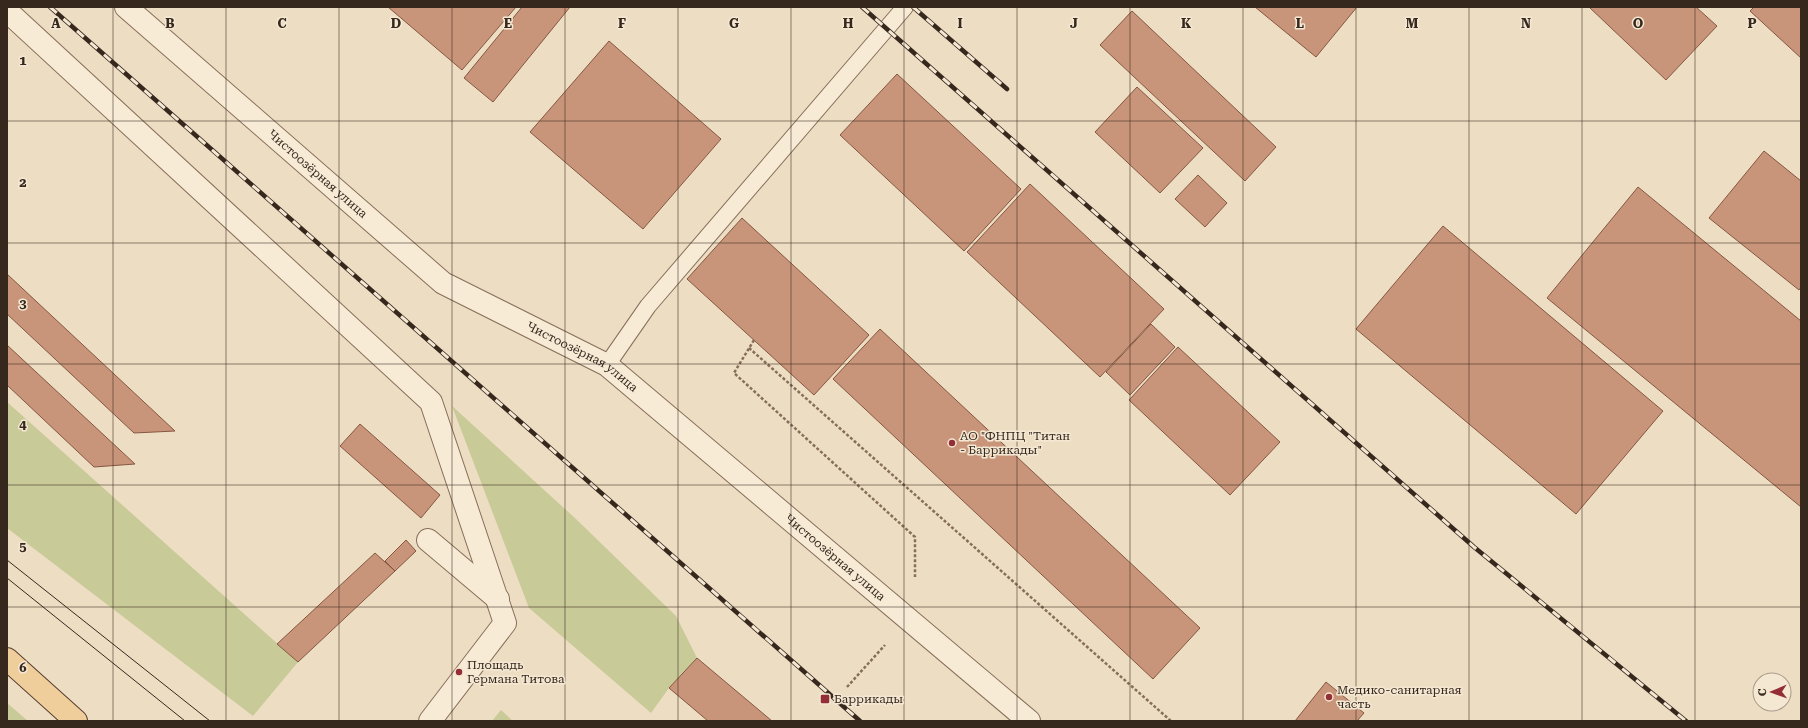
<svg xmlns="http://www.w3.org/2000/svg" width="1808" height="728" viewBox="0 0 1808 728" font-family="'Roboto Serif',serif">
<style>
.green{fill:#c8ca98}
.building{fill:#c9957a;stroke:#855741}
.lines{fill:none;stroke-linecap:round;stroke-linejoin:round}
.service-casing{stroke:#866e5b;stroke-width:18}
.minor-casing{stroke:#866e5b;stroke-width:24}
.primary-casing{stroke:#543d2f;stroke-width:24}
.path{stroke:#866e5b;stroke-width:2.5;stroke-dasharray:3 2;stroke-linecap:butt}
.service{stroke:#f8ebd6;stroke-width:16}
.minor{stroke:#f8ebd6;stroke-width:22}
.primary{stroke:#efce9c;stroke-width:22}
.tram{stroke:#37281e;stroke-width:1}
.rail-casing{stroke:#37281e;stroke-width:4.5}
.rail{stroke:#f4e8d3;stroke-width:3;stroke-dasharray:9;stroke-linecap:butt}
.grid{fill:none;stroke:#37281e;stroke-width:1;stroke-opacity:0.55}
.poi-dot{fill:#932d36;stroke:#f4e8d3;stroke-width:1.5}
.labels{text-anchor:middle;dominant-baseline:central;stroke-width:3;stroke-linejoin:round;paint-order:stroke}
.street-label{font-size:12px;fill:#37281e;stroke:#f4e8d3}
.poi-label{font-size:12px;fill:#37281e;stroke:#f4e8d3;text-anchor:start}
.grid-label{font-size:13px;text-anchor:middle;font-weight:bold;fill:#37281e;stroke:#f4e8d3;stroke-width:3;stroke-linejoin:round;paint-order:stroke}
</style>
<rect width="100%" height="100%" fill="#edddc3"/>
<path class="green" d="M 7,402 L 298,662 L 253,716 L 7,528 Z
M 452,406 L 576,519 L 676,616 L 697,658 L 669,688 L 651,713 L 529,608 Z
M 7,703 L 28,721 L 7,721 Z
M 501,710 L 513,721 L 492,721 Z"/>
<path class="building" d="M 388,7 L 516,7 L 462,70 Z
M 522,7 L 570,7 L 493,102 L 464,78 Z
M 1255,7 L 1357,7 L 1316,57 Z
M 1589,7 L 1696,7 L 1717,26 L 1666,80 Z
M 1754,7 L 1801,7 L 1801,58 L 1750,11 Z
M 1132,11 L 1276,147 L 1245,181 L 1100,45 Z
M 609,41 L 721,139 L 643,229 L 530,132 Z
M 897,74 L 1021,189 L 964,251 L 840,135 Z
M 1137,87 L 1203,148 L 1160,193 L 1095,132 Z
M 1764,151 L 1801,181 L 1801,287 L 1799,290 L 1709,218 Z
M 1198,175 L 1227,203 L 1205,227 L 1175,199 Z
M 1030,184 L 1164,309 L 1100,377 L 967,252 Z
M 1638,187 L 1801,321 L 1801,507 L 1547,298 Z
M 742,218 L 869,335 L 814,395 L 687,279 Z
M 1443,226 L 1663,411 L 1576,514 L 1356,329 Z
M 7,274 L 175,431 L 134,433 L 7,314 Z
M 1151,324 L 1175,347 L 1130,395 L 1106,372 Z
M 880,329 L 1200,628 L 1153,679 L 833,379 Z
M 7,345 L 135,464 L 94,467 L 7,385 Z
M 1178,347 L 1280,442 L 1230,495 L 1129,400 Z
M 360,424 L 440,495 L 421,518 L 340,446 Z
M 406,540 L 416,551 L 395,571 L 385,561 Z
M 375,553 L 395,571 L 298,662 L 277,644 Z
M 697,658 L 772,721 L 708,721 L 669,688 Z
M 1326,682 L 1364,713 L 1357,721 L 1295,721 Z"/>
<g class="lines">
<defs>
<path id="service" d="M 607,365 L 648,306 L 905,7"/>
<g id="minor">
<path id="s1" d="M 126,7 L 443,283 L 607,365 L 1029,721"/>
<path d="M 7,11 L 431,402 L 505,623 L 430,721"/>
<path d="M 428,540 L 498,599"/>
</g>
<path id="primary" d="M 7,659 L 76,721"/>
</defs>
<use href="#service" class="service-casing"/>
<use href="#minor" class="minor-casing"/>
<use href="#primary" class="primary-casing"/>
<path class="path" d="M 754,340 L 734,373 L 915,537 L 915,577
M 749,348 L 1171,721
M 847,687 L 885,645"/>
<use href="#service" class="service"/>
<use href="#minor" class="minor"/>
<use href="#primary" class="primary"/>
<path class="tram" d="M 7,560 L 210,721
M 7,578 L 185,721"/>
<defs>
<path id="rail" d="M 50,7 L 860,721
M 862,7 L 1474,547 L 1686,721
M 913,7 L 1007,89"/>
</defs>
<use href="#rail" class="rail-casing"/>
<use href="#rail" class="rail"/>
</g>
<path class="grid" d="M 113,7 L 113,721M 226,7 L 226,721M 339,7 L 339,721M 452,7 L 452,721M 565,7 L 565,721M 678,7 L 678,721M 791,7 L 791,721M 904,7 L 904,721M 1017,7 L 1017,721M 1130,7 L 1130,721M 1243,7 L 1243,721M 1356,7 L 1356,721M 1469,7 L 1469,721M 1582,7 L 1582,721M 1695,7 L 1695,721M 7,121 L 1801,121M 7,243 L 1801,243M 7,364 L 1801,364M 7,485 L 1801,485M 7,607 L 1801,607"/>
<g class="poi-dot">
<circle cx="952" cy="443" r="4"/>
<circle cx="459" cy="672" r="4"/>
<circle cx="1329" cy="697" r="4"/>
<rect x="820" y="694" width="10" height="10" rx="2"/>
</g>
<g class="labels">
<g class="street-label">
<text stroke="none"><textPath href="#s1" startOffset="254">Чистоозёрная улица</textPath></text>
<text stroke="none"><textPath href="#s1" startOffset="578">Чистоозёрная улица</textPath></text>
<text stroke="none"><textPath href="#s1" startOffset="902">Чистоозёрная улица</textPath></text>
</g>
<g class="poi-label">
<text x="960" y="436">АО "ФНПЦ "Титан<tspan x="960" dy="14">- Баррикады"</tspan></text>
<text x="467" y="665">Площадь<tspan x="467" dy="14">Германа Титова</tspan></text>
<text x="1337" y="690">Медико-санитарная<tspan x="1337" dy="14">часть</tspan></text>
<text x="834" y="699">Баррикады</text>
</g>
</g>
<g class="grid-label">
<text x="56" y="28">A</text>
<text x="170" y="28">B</text>
<text x="282" y="28">C</text>
<text x="396" y="28">D</text>
<text x="508" y="28">E</text>
<text x="622" y="28">F</text>
<text x="734" y="28">G</text>
<text x="848" y="28">H</text>
<text x="960" y="28">I</text>
<text x="1074" y="28">J</text>
<text x="1186" y="28">K</text>
<text x="1300" y="28">L</text>
<text x="1412" y="28">M</text>
<text x="1526" y="28">N</text>
<text x="1638" y="28">O</text>
<text x="1752" y="28">P</text>
<text x="23" y="65">1</text>
<text x="23" y="187">2</text>
<text x="23" y="308">3</text>
<text x="23" y="429">4</text>
<text x="23" y="551">5</text>
<text x="23" y="672">6</text>
</g>
<rect width="1808" height="728" fill="none" stroke="#37281e" stroke-width="16"/>
<g transform="translate(1772 692) rotate(268)"><circle r="19" fill="#f4e8d3" stroke="#a89b8b"/>
<path d="M0-3L7 15L0 10L-7 15Z" fill="#932d36"/>
<text y="-6" font-size="11" font-weight="bold" text-anchor="middle" fill="#37281e">С</text>
</g>
</svg>
